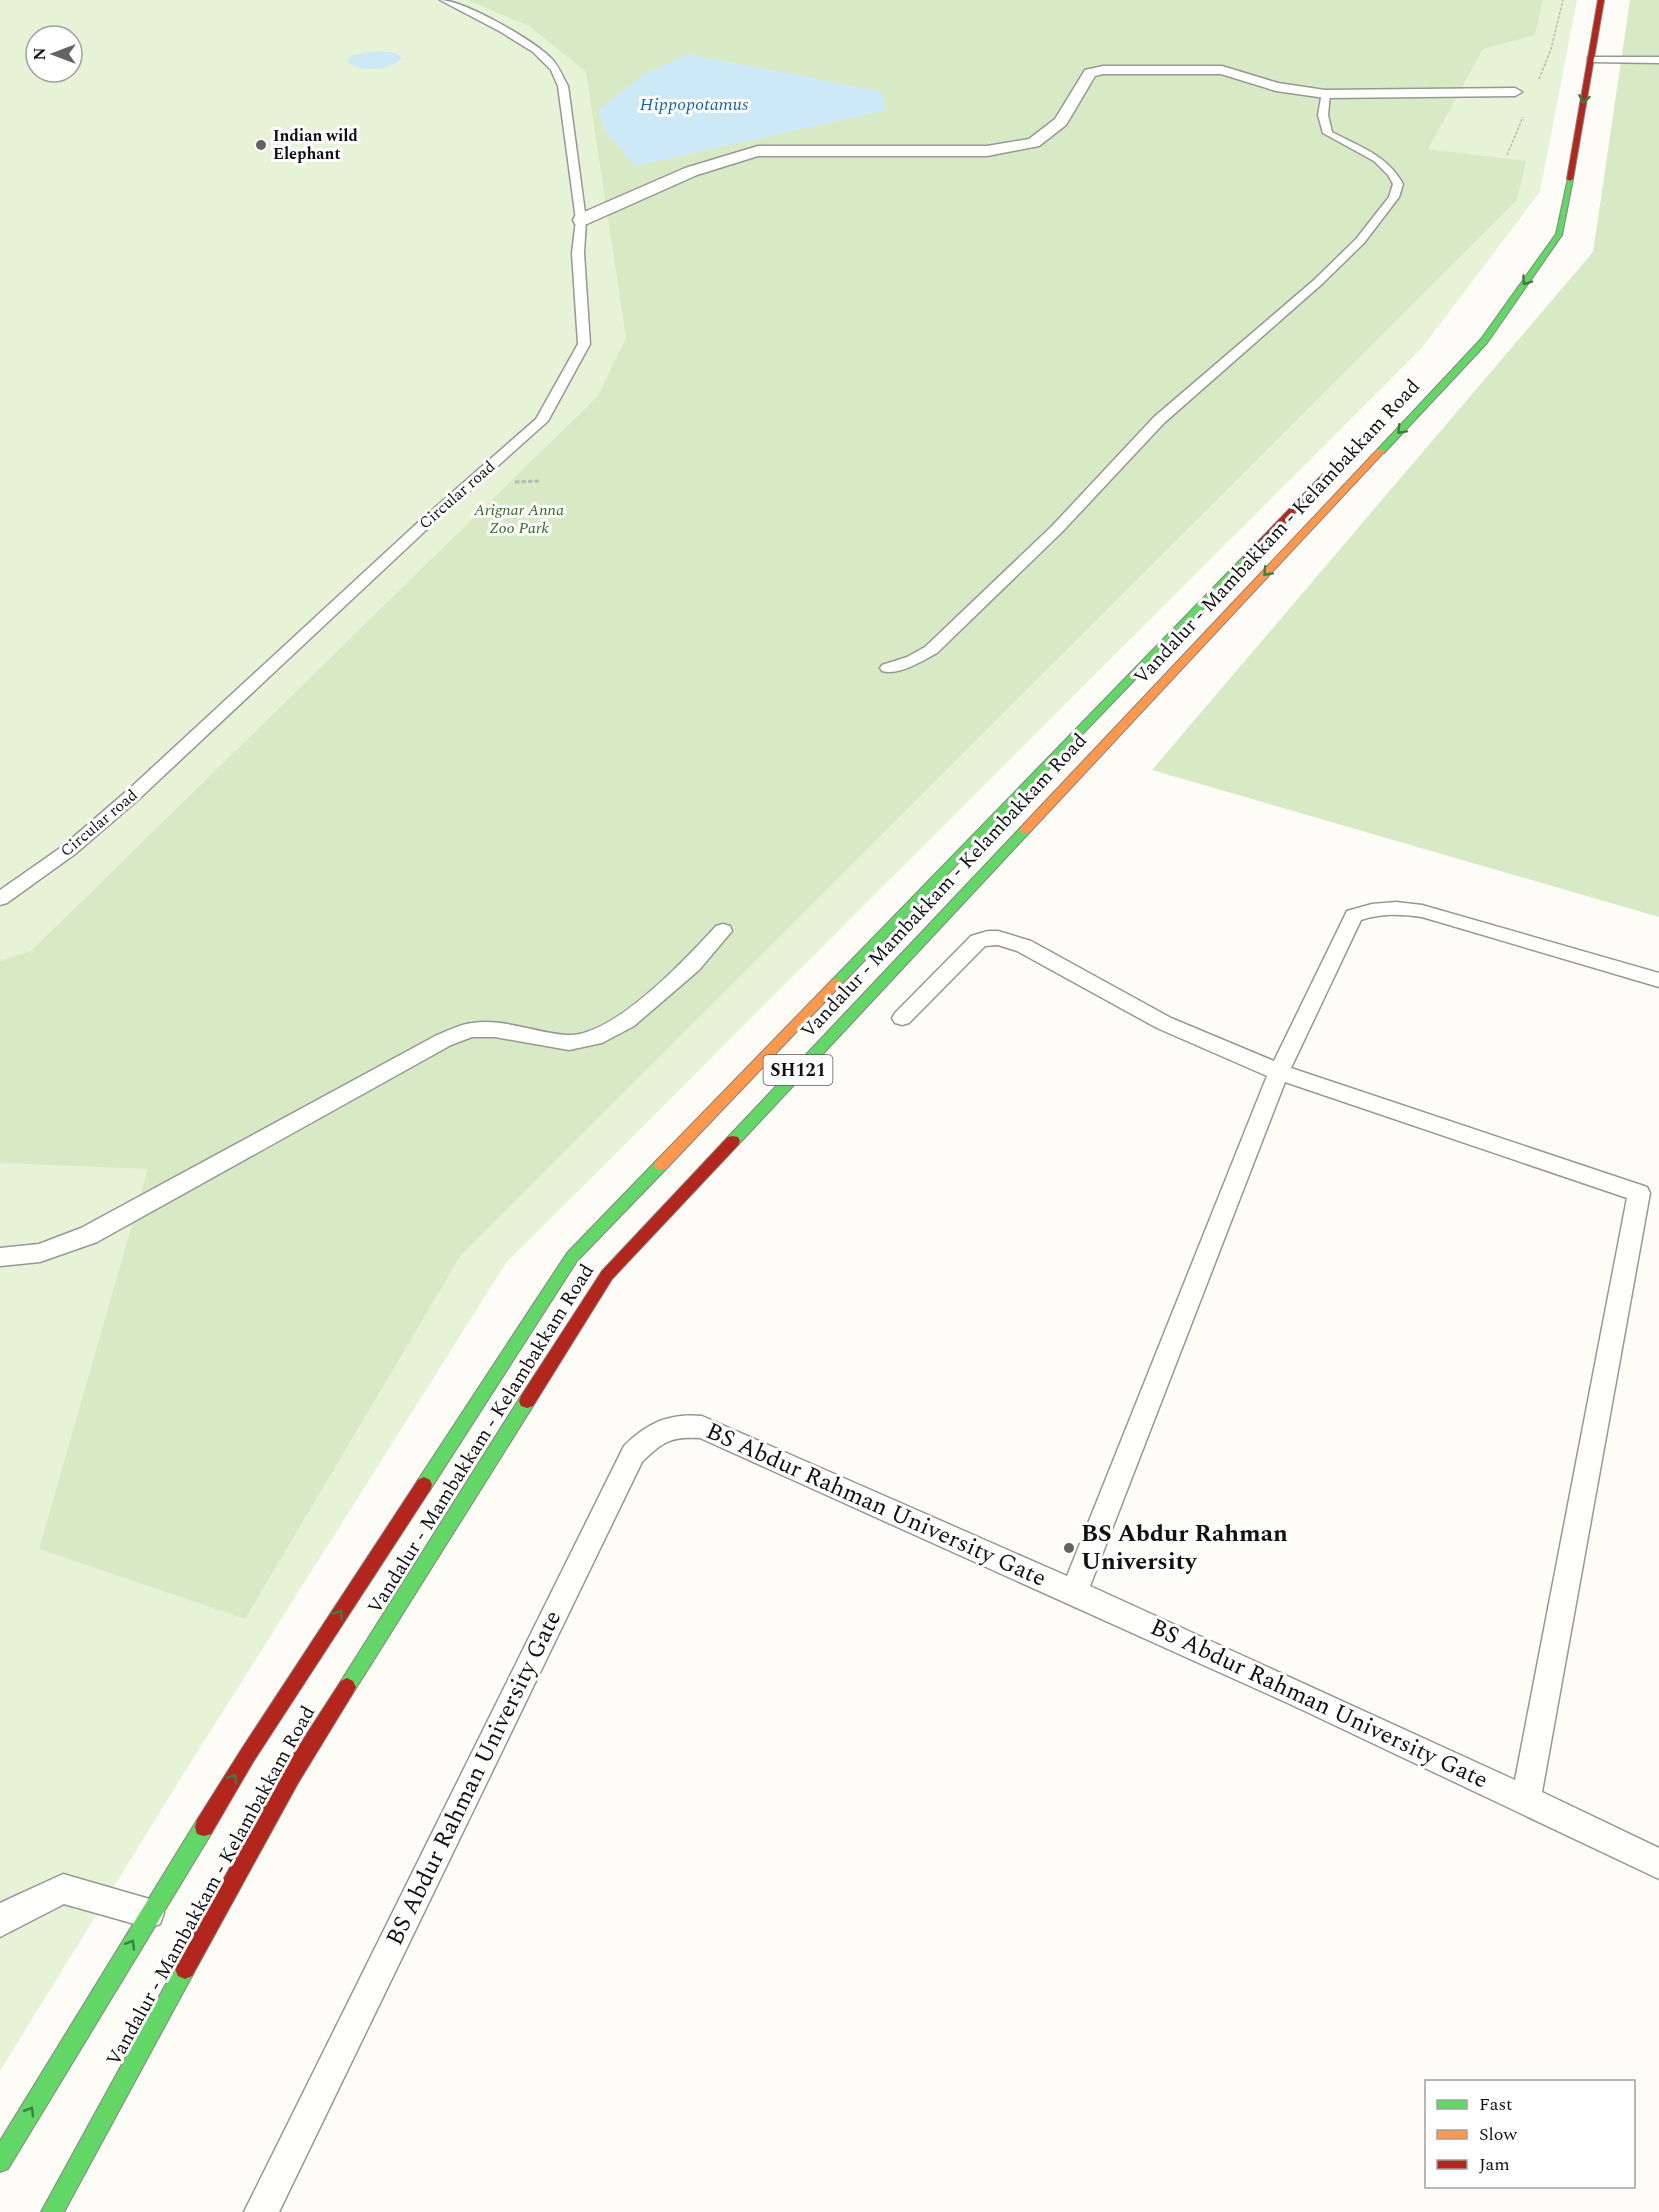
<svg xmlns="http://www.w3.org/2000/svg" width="1659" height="2212" viewBox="0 0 1659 2212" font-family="Spectral,serif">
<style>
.green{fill:#e7f3d7;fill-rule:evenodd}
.forest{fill:#d8eac5}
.water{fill:#cde8f7}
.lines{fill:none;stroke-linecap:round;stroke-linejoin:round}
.lane-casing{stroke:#979795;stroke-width:3}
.street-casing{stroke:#979795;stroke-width:3}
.fast-casing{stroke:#858482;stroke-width:2}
.slow-casing{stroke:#858482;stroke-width:2}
.jam-casing{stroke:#858482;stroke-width:2}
.path-far1{stroke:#b9b9b8;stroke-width:1.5;stroke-dasharray:3 1.5;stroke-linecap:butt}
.path{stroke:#b9b9b8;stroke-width:3;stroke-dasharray:4.5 2;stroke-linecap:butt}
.lane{fill:#fffffe;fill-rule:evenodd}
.street{fill:#fffffe;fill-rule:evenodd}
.fast{fill:#63d668;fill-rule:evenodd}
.slow{fill:#ff974d;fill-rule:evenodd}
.jam{fill:#b3261e;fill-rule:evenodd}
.oneway{stroke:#3e7d41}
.poi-dot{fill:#646362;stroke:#fff;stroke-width:2}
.labels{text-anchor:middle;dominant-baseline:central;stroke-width:6;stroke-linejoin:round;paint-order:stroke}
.far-poi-label{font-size:16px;font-weight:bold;fill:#111;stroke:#fff;text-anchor:start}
.far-street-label{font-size:16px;fill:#111;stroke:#fff}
.far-park-label{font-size:16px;font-style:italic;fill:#2f6b1f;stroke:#fff}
.far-water-label{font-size:18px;font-style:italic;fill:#1768a6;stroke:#fff}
.shield{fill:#fff;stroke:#585858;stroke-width:1.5}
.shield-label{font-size:18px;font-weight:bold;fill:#111}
.street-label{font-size:20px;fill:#111;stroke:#fff}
.near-street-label{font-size:24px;fill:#111;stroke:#fff}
.near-poi-label{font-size:24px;font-weight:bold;fill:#111;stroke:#fff;text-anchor:start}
</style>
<rect width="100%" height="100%" fill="#fdfcf7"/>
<path class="green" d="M 0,0 L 1577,0 L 1540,192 L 1421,349 L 506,1263 L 184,1773 L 0,2071 ZM 36,36 L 72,36 L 72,72 L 36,72 Z"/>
<path class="forest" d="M 467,0 L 1543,0 L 1535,35 L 1483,49 L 1428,149 L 1526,161 L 1517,200 L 461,1255 L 245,1619 L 39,1549 L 148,1169 L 0,1163 L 0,961 L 31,951 L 598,396 L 626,338 L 586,72 L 529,26 Z
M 1630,0 L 1659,0 L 1659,917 L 1152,770 L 1593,252 Z"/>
<path class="water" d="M 377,51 L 395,53 L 402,58 C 391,71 358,73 347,61 L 353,55 Z
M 689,54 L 882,92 L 886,110 L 635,166 L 605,131 L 598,110 L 646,73 Z"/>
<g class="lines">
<defs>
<path id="lane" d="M 440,0 C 464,0 533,40 551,58 C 559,66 562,76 568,86 L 586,220 L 584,253 L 590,344 L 548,421 L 424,532 L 140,798 L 75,854 L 7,903 L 0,905 L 0,890 L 63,846 L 128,790 L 414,526 L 536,419 L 578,344 L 572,253 L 576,220 L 558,86 L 551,70 L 533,52 L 501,32 Z
M 1588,57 L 1659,57 L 1659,63 L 1591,62 L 1588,61 Z
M 1322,92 L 1330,94 L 1328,115 L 1332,132 C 1360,147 1387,155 1403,184 L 1399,197 L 1364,243 L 1322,284 L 1164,423 L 1062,532 L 937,653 C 922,661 899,676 882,671 L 880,668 L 882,665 L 907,657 L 925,647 L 1052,526 L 1154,417 L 1314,280 L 1356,239 L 1389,197 L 1393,184 L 1388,175 L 1374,161 L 1323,133 L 1318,115 Z
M 1396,902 L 1422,905 L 1659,973 L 1659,987 L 1422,917 C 1400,914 1382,913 1361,920 L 1291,1068 L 1647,1187 L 1650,1193 L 1542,1792 L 1659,1848 L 1659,1879 L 1292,1705 L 700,1438 C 671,1436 662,1442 642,1462 L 279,2212 L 244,2212 L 624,1446 C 647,1423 669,1413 702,1416 L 1067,1576 L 1267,1076 L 1157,1028 L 1017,951 L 998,945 L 985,946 L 909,1023 L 902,1025 L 895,1023 L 892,1018 L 895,1013 L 971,936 L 988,931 L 998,931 L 1031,941 L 1171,1018 L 1274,1061 L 1347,911 L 1372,904 ZM 1285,1082 L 1627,1198 L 1515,1780 L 1090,1586 Z
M 723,924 L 730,926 L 732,931 L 699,970 L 634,1026 L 602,1043 L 569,1050 L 495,1037 L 472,1037 L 451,1045 L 97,1242 L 40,1262 L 0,1266 L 0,1248 L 39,1244 L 81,1228 L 437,1035 C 448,1031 460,1024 472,1023 C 504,1018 535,1033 567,1035 C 612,1038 687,958 716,926 Z
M 63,1874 L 160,1902 L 164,1913 L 160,1924 L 149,1928 L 64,1904 L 0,1937 L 0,1903 Z"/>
<path id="street" d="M 1103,66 L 1222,66 L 1278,83 L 1325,90 L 1515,88 L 1522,92 L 1515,96 L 1325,98 L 1276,91 L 1221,74 L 1103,74 L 1095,76 L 1066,125 L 1039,146 L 987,156 L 758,156 L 697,175 L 587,224 L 575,224 L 573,220 L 575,216 L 685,168 L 758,146 L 987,146 L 1029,139 L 1055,119 L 1085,70 Z"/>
<path id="fast" d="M 1568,178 L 1573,179 L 1562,235 L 1487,343 L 1384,453 L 1378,453 L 1378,449 L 1481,339 L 1556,234 Z
M 1243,557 L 1251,559 L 840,986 L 832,986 L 830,983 L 832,980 Z
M 1025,826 L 1029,827 L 1029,833 L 738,1145 L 728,1145 L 726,1141 L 728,1137 L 1021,827 Z
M 661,1159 L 666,1161 L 668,1165 L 666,1169 L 577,1261 L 430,1490 L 424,1493 L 418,1490 L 416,1485 L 418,1480 L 567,1253 L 656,1161 Z
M 527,1394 L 533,1396 L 535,1401 L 533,1406 L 353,1693 L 347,1696 L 341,1693 L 338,1687 L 341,1681 L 521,1396 Z
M 204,1818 L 211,1820 L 213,1827 L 211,1834 L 8,2169 L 0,2172 L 0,2141 L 197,1820 Z
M 185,1959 L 192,1962 L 195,1969 L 192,1976 L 64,2212 L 41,2212 L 178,1962 Z"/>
<path id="slow" d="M 1378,449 L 1385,451 L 1029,833 L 1021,833 L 1021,827 Z
M 836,979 L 840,980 L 842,983 L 840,986 L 666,1169 L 656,1169 L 654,1165 L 656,1161 L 832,980 Z"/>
<path id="jam" d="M 1598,0 L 1604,0 L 1573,179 L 1570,181 L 1567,179 Z
M 1323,474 L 1330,476 L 1249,561 L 1243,561 L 1243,557 Z
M 733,1136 L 738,1137 L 740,1141 L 738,1145 L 612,1279 L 533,1406 L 527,1408 L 521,1406 L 519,1401 L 521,1396 L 602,1271 L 728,1137 Z
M 424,1477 L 430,1480 L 432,1485 L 430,1490 L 253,1762 L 211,1834 L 204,1836 L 197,1834 L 195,1827 L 197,1820 L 241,1750 L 418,1480 Z
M 347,1678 L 353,1681 L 356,1687 L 353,1693 L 298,1783 L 192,1976 L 185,1979 L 178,1976 L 175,1969 L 178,1962 L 284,1769 L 341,1681 Z"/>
</defs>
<use href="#lane" class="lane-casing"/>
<use href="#street" class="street-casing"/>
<use href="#fast" class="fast-casing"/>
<use href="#slow" class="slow-casing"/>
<use href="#jam" class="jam-casing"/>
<path class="path-far1" d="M 1539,79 L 1551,49 L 1563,0
M 1507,155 L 1523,117"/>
<path class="path" d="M 515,482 L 540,481"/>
<use href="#lane" class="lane"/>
<use href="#street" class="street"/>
<use href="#fast" class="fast"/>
<use href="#slow" class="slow"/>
<use href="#jam" class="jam"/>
</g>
<defs><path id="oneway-chevron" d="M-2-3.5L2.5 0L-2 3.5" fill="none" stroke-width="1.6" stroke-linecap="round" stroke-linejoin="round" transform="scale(1.5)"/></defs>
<g class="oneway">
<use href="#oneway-chevron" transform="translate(1584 99) rotate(100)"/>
<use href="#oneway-chevron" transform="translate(1526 281) rotate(125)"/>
<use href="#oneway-chevron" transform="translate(1401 430) rotate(133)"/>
<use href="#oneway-chevron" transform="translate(1267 572) rotate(133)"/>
<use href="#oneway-chevron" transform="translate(339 1614) rotate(-57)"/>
<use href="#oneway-chevron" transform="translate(233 1778) rotate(-58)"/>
<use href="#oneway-chevron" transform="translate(131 1944) rotate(-59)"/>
<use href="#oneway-chevron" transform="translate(30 2111) rotate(-59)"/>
</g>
<g class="poi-dot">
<circle cx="261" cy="145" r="6"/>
<circle cx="1069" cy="1548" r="6"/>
</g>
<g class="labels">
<g class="far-poi-label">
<text x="273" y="136">Indian wild<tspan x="273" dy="18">Elephant</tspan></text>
</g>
<g class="far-street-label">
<text transform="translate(457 495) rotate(-41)">Circular road</text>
<text transform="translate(99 823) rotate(-40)">Circular road</text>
</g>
<g class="far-park-label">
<text x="519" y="510">Arignar Anna<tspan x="519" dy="18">Zoo Park</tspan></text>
</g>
<g class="far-water-label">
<text x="694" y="104">Hippopotamus</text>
</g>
<rect class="shield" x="763.5" y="1055" width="69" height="30" rx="4.5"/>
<g class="shield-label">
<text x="798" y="1070">SH121</text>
</g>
<g class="street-label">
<text transform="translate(1277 532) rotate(-47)">Vandalur - Mambakkam - Kelambakkam Road</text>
<text transform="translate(944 886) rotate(-47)">Vandalur - Mambakkam - Kelambakkam Road</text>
<text transform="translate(481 1439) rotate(-58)">Vandalur - Mambakkam - Kelambakkam Road</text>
<text transform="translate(211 1886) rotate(-61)">Vandalur - Mambakkam - Kelambakkam Road</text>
</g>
<g class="near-street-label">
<text transform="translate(876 1505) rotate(24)">BS Abdur Rahman University Gate</text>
<text transform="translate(1319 1704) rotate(25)">BS Abdur Rahman University Gate</text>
<text transform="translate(474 1778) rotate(-64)">BS Abdur Rahman University Gate</text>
</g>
<g class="near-poi-label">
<text x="1081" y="1534">BS Abdur Rahman<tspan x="1081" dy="28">University</tspan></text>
</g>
</g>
<rect x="1425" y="2080" width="210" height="108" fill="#ffffff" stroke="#a0a0a0" stroke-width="1.5"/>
<rect x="1437" y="2100" width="30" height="9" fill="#63d668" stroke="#a0a0a0" stroke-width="1.5"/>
<text x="1479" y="2110" font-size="18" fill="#111111">Fast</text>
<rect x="1437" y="2130" width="30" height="9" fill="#ff974d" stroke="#a0a0a0" stroke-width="1.5"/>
<text x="1479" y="2140" font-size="18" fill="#111111">Slow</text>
<rect x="1437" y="2160" width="30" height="9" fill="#b3261e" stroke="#a0a0a0" stroke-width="1.5"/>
<text x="1479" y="2170" font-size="18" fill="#111111">Jam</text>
<g transform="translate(54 54) rotate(270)"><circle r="28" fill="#ffffff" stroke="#a0a0a0" stroke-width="1.5"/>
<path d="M0-4.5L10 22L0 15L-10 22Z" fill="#646362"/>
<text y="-9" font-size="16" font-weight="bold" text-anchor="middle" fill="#111111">N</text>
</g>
</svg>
